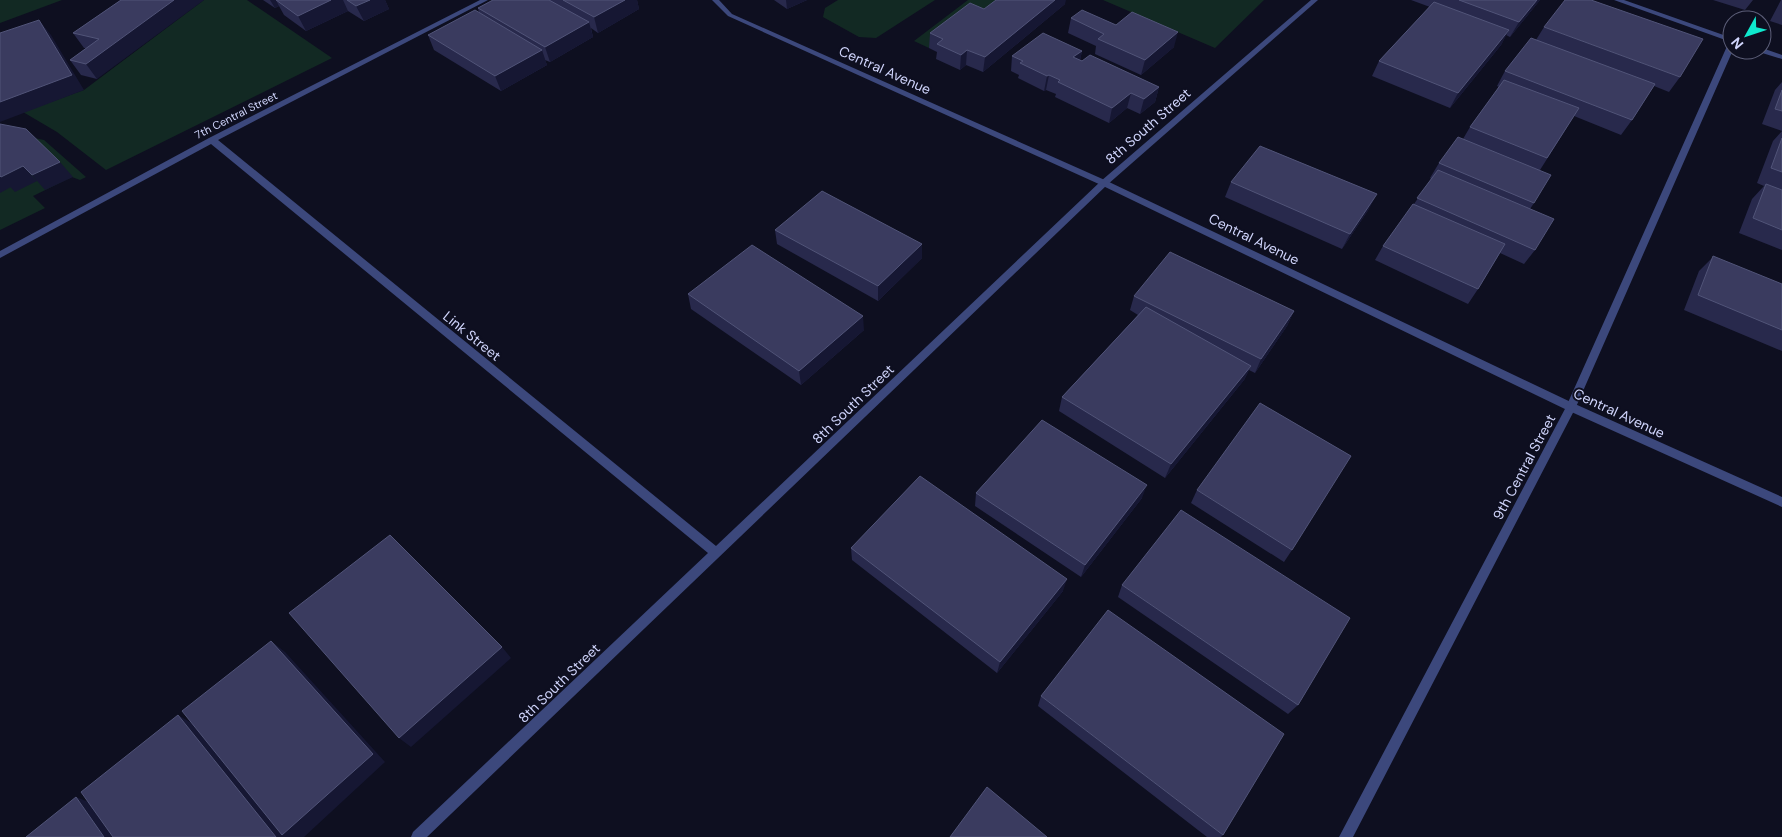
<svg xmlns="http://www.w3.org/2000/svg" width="1782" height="837" viewBox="0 0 1782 837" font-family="'DM Sans',sans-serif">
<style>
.green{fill:#122923}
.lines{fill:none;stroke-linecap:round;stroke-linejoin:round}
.minor{fill:#3c487c;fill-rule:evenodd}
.tertiary{fill:#3c487c;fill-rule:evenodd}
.wall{fill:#28294c}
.shaded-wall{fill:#161733}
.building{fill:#3a3b5f;stroke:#515478}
.labels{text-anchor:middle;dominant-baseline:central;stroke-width:4;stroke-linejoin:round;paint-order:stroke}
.far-street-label{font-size:11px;fill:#d0d5fc;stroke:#0e0f20}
.street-label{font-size:14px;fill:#d0d5fc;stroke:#0e0f20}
</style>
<rect width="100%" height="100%" fill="#0e0f20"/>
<path class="green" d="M 0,0 L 62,0 L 0,23 Z
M 204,0 L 247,0 L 332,58 L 106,170 L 57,132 L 23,112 L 84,90 Z
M 838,0 L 935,0 L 876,38 L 859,37 L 823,17 L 825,8 Z
M 968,0 L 1014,0 L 969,18 L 929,48 L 914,41 Z
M 1103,0 L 1264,0 L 1215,48 Z
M 5,132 L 44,140 L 86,177 L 80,180 L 72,177 L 33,196 L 45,208 L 0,230 L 0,134 Z"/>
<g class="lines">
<path class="minor" d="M 480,0 L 488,0 L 218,140 L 716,546 L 1101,181 L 1311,0 L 1318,0 L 1107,185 L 427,837 L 411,837 L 413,832 L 708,553 L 211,144 L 0,258 L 0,251 L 209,138 Z
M 1614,0 L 1624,0 L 1732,38 L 1733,50 L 1576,407 L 1353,837 L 1339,837 L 1566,407 L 1728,44 L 1731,42 Z
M 1762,48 L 1782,55 L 1782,59 L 1759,52 L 1758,50 L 1762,50 Z"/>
<path class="tertiary" d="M 712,0 L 719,0 L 732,14 L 1107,181 L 1575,404 L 1782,497 L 1782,507 L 1567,410 L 1101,185 L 728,16 Z"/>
</g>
<path class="wall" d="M 121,0 L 97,79 L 81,75 L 70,60 L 86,48 L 84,48 L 73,33 Z
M 263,0 L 385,0 L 389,9 L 364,21 L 348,11 L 306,31 L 284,15 L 279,6 L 275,8 Z
M 493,0 L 637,0 L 639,9 L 598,33 L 591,28 L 593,37 L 550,62 L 545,60 L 547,65 L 501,91 L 434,50 L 428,35 L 479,13 L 478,8 Z
M 774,0 L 807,0 L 787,9 Z
M 1411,0 L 1540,0 L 1510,37 L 1506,35 L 1501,45 L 1450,108 L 1372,76 L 1379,61 L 1430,7 Z
M 1713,0 L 1753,0 L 1745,10 Z
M 1781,0 L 1782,0 L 1782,25 L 1770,21 Z
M 1065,4 L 983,72 L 966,65 L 960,70 L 936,59 L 937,52 L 929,48 L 930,33 L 984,9 Z
M 1071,18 L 1116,25 L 1174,47 L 1141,75 L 1095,54 L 1096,46 L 1068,33 Z
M 1544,27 L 1680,77 L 1669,92 L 1654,86 L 1632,120 L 1621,135 L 1574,116 L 1540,170 L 1534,203 L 1530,209 L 1535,250 L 1524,264 L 1500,253 L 1478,289 L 1468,304 L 1375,260 L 1383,246 L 1414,204 L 1431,179 L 1430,178 L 1439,163 L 1463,139 L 1470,127 L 1499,87 L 1497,86 L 1505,71 L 1536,40 Z
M 1082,51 L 1080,60 L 1159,87 L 1155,102 L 1140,114 L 1127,108 L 1109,123 L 1055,97 L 1056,94 L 1046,90 L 1044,91 L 1018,78 L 1019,75 L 1011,71 L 1012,56 Z
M 1782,82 L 1782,250 L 1739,233 L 1752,199 L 1764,186 L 1757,183 L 1773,141 L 1782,131 L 1762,124 L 1775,90 Z
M 1231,182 L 1369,209 L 1342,249 L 1225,197 Z
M 775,230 L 922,258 L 878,301 L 777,244 Z
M 1713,257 L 1782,284 L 1782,351 L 1684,310 L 1699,271 Z
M 688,294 L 864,330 L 801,385 L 691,309 Z
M 1134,296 L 1294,311 L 1287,326 L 1255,373 L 1249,370 L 1244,380 L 1165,478 L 1059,411 L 1062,397 L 1138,315 L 1130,310 Z
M 1197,490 L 1292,550 L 1284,562 L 1191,503 Z
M 976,493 L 1142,498 L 1081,577 L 975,506 Z
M 851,548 L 1063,591 L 997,673 L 852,560 Z
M 1122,585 L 1298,705 L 1288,714 L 1118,597 Z
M 1041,696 L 1223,835 L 1221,837 L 1207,837 L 1038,706 Z"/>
<path class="shaded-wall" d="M 174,0 L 204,0 L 97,79 L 86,64 Z
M 270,0 L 294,0 L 276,0 L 279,6 L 275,8 Z
M 331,0 L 343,0 L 348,11 L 306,31 L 298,16 Z
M 370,0 L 385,0 L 389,9 L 364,21 L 356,6 Z
M 625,0 L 637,0 L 639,9 L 598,33 L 594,17 Z
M 786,0 L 807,0 L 787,9 Z
M 1055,0 L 1066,0 L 1065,4 L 983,72 L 985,57 Z
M 1537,0 L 1540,0 L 1510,37 L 1519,22 Z
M 39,20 L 51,35 L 84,90 L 0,122 L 0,102 Z
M 589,22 L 593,37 L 550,62 L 545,47 Z
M 1509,30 L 1501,45 L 1450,108 L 1458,93 Z
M 1178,32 L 1174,47 L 1141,75 L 1145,60 Z
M 542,50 L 547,65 L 501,91 L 495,76 Z
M 967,50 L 966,65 L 960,70 L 961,55 Z
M 1082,51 L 1079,66 L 1073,57 Z
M 1049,75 L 1046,90 L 1044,91 L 1047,76 Z
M 1159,87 L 1155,102 L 1140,114 L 1144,99 Z
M 1131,93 L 1127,108 L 1109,123 L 1112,108 Z
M 60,162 L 73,177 L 45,190 L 32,175 Z
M 23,166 L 37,181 L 15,192 L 1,177 Z
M 0,176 L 11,187 L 0,193 Z
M 1377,194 L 1369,209 L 1342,249 L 1350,234 Z
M 922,244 L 922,258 L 878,301 L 878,286 Z
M 1294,311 L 1287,326 L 1255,373 L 1261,359 Z
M 863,316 L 864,330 L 801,385 L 799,371 Z
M 1251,366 L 1244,380 L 1165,478 L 1171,464 Z
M 1147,485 L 1142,498 L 1081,577 L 1085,565 Z
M 1067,579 L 1063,591 L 997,673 L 1000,662 Z
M 271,641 L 285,652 L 385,762 L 304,837 L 276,837 L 178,715 L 195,725 Z
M 502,647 L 511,658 L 411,747 L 399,738 Z
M 76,797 L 96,805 L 119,837 L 104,837 Z"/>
<path class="building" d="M 121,0 L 174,0 L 86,64 L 70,60 L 99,39 L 73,33 Z
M 276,0 L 331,0 L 298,16 Z
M 347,0 L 370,0 L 356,6 Z
M 493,0 L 549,0 L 589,22 L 545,47 L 478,8 Z
M 563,0 L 625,0 L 594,17 Z
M 996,0 L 1055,0 L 985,57 L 967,50 L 961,55 L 937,44 L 943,39 L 930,33 L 970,3 L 984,9 Z
M 1459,0 L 1537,0 L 1519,22 Z
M 1565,0 L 1591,0 L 1703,39 L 1680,77 L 1544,27 Z
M 1434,2 L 1509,30 L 1458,93 L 1379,61 Z
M 475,10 L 542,50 L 495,76 L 428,35 Z
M 1082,10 L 1116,25 L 1132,12 L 1178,32 L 1145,60 L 1098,39 L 1104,34 L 1071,18 Z
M 39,20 L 72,75 L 0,102 L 0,33 Z
M 1043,33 L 1082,51 L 1073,57 L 1082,61 L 1090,55 L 1159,87 L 1144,99 L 1131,93 L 1112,108 L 1058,82 L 1060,80 L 1049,75 L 1047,76 L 1020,63 L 1023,61 L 1012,56 Z
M 1531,38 L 1655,84 L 1632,120 L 1505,71 Z
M 1504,80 L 1579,108 L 1547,158 L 1470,127 Z
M 1782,90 L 1782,111 L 1775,109 Z
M 0,124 L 26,129 L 60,162 L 32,175 L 23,166 L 1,177 L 0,176 Z
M 1458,137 L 1551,175 L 1534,203 L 1439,163 Z
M 1782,138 L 1782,172 L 1771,168 Z
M 1260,146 L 1377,194 L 1350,234 L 1231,182 Z
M 1438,170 L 1554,219 L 1535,250 L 1417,198 Z
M 1766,184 L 1782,190 L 1782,230 L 1753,218 Z
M 822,191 L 922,244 L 878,286 L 775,230 Z
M 1413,204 L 1505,244 L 1478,289 L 1383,246 Z
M 752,245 L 863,316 L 799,371 L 688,294 Z
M 1170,252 L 1294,311 L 1261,359 L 1134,296 Z
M 1713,256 L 1782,284 L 1782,330 L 1698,295 Z
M 1146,307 L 1251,366 L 1171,464 L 1062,397 Z
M 1260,403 L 1351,456 L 1292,550 L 1197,490 Z
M 1042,420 L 1147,485 L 1085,565 L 976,493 Z
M 920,476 L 1067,579 L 1000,662 L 851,548 Z
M 1181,510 L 1350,618 L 1298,705 L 1122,585 Z
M 390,535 L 502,647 L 399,738 L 289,613 Z
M 1108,610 L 1284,734 L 1223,835 L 1041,696 Z
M 271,641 L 373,754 L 282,835 L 182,711 Z
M 178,715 L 276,837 L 113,837 L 81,792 Z
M 987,787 L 1047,837 L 950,837 Z
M 76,797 L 104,837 L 26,837 Z"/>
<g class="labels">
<g class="far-street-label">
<text transform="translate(236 115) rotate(-27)">7th Central Street</text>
</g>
<g class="street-label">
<text transform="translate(885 70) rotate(24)">Central Avenue</text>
<text transform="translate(1148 126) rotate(-41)">8th South Street</text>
<text transform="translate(1254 239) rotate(26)">Central Avenue</text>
<text transform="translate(472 336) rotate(39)">Link Street</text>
<text transform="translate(853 404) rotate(-44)">8th South Street</text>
<text transform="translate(1619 413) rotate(25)">Central Avenue</text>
<text transform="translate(1524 467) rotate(-62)">9th Central Street</text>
<text transform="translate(559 683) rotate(-44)">8th South Street</text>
</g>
</g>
<g transform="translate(1747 35) rotate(230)"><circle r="24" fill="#0e0f20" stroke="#5c5e78"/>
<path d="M0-4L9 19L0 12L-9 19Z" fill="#0fe9ce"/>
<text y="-8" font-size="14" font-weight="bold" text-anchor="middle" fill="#d0d5fc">N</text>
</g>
</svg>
